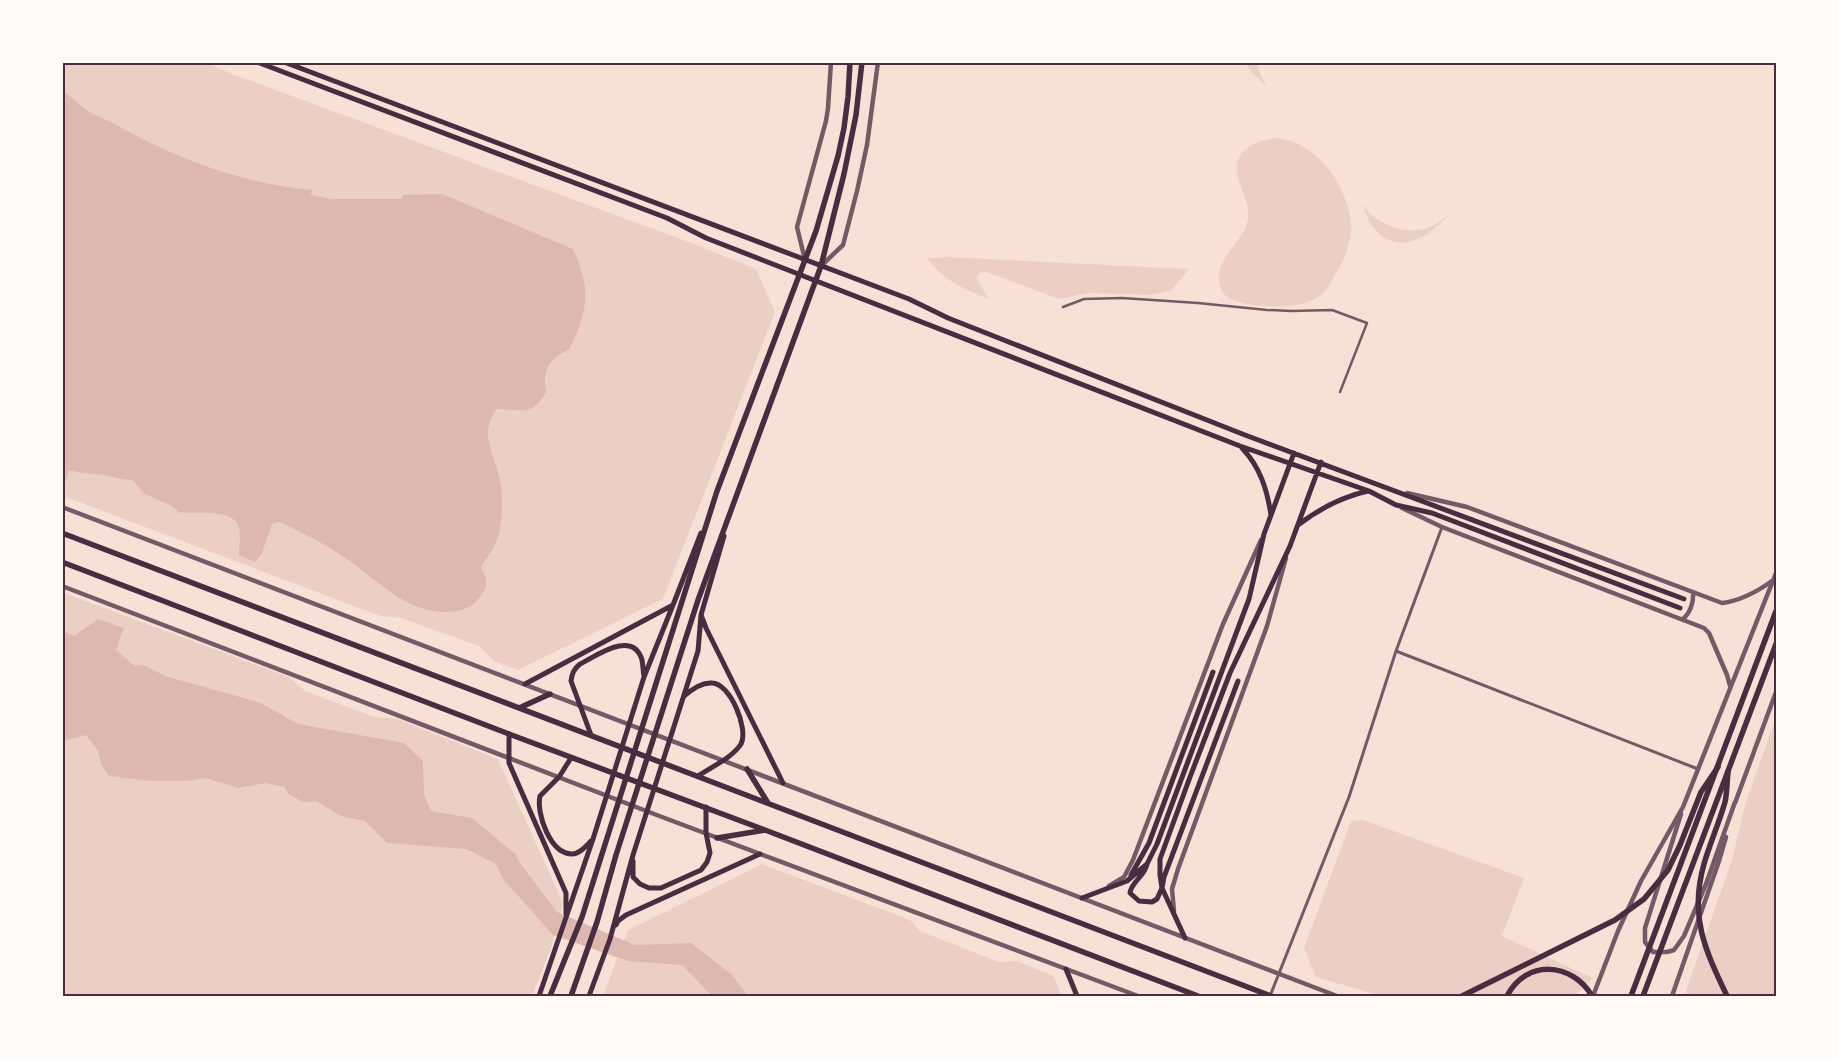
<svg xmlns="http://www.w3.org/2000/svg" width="1839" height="1059" viewBox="0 0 1839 1059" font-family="Roboto,sans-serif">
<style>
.green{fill:#ebcfc5}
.water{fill:#dcb8b0}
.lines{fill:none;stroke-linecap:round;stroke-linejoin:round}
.pedestrian{stroke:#755966;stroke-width:2.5}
.minor{stroke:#755966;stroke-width:3}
.tertiary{stroke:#755966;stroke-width:4.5}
.secondary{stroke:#4a2c40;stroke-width:5}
.primary{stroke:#4a2c40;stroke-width:5.5}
.trunk{stroke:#4a2c40;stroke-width:5.5}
.neatline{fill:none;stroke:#4a2c40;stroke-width:2}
</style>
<rect width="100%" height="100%" fill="#f7e1d7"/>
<path class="green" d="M 62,63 L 207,63 L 232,74 L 689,242 L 756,269 L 775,312 L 663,599 L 518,670 L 494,661 L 479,646 L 401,618 L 380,616 L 63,496 Z
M 1245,63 L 1257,63 L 1260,74 L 1267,87 L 1252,73 Z
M 1276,138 C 1316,141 1350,187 1351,227 C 1351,245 1342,265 1332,280 C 1329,285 1326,292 1321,295 C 1303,309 1269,308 1247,304 C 1235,302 1221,297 1219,283 C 1216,256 1243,244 1248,219 C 1252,197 1228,177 1240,156 C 1247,144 1263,140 1276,138 Z
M 1456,205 C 1439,231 1400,262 1373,227 C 1368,221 1366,213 1363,206 C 1383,230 1417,240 1443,219 C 1448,215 1452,210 1456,205 Z
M 948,257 L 1189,269 L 1171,291 L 1148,295 L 1089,293 L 1059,299 L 984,271 L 979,273 L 976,278 L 989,299 C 962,288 944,281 927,258 Z
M 62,592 L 289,677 L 305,691 L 374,717 L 397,719 L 498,759 L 563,903 L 551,948 L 532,996 L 63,996 Z
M 1776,717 L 1776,996 L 1684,996 L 1732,860 L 1745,805 Z
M 1363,820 L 1524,878 L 1502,936 L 1593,978 L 1575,996 L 1381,996 L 1316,977 L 1304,948 L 1351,821 Z
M 762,864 L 910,920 L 920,931 L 998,962 L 1017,961 L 1053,976 L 1062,996 L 603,996 L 628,930 Z"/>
<path class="water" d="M 66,93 C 75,100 83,108 93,114 C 99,117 105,119 111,122 C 174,158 239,183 312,190 L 311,195 L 332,199 L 401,199 L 403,195 L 442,194 L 573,249 C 586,278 590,297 579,327 C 576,334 573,343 569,349 C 566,351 562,353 559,355 C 545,365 543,377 546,392 C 532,417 521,409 497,409 C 476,435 498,459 501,486 C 503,501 502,527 497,540 C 493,550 486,559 481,567 L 486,578 L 486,587 C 483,593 478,601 472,605 C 452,618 422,611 403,600 C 382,588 364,570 344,557 C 324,543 302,533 280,522 L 272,524 L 262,553 L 255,562 L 239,555 C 239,547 241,536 239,528 C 234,507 194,515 178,512 L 174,507 L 145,494 L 132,480 C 121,480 115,477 105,475 C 93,473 81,474 69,470 L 63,489 L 62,97 Z
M 98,619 L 124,628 L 116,650 L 135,666 L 144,665 L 165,676 L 261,703 L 298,724 L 404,743 L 423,761 L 424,795 L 431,811 L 472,818 L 515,854 L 522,866 L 557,912 L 635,945 L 691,943 L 732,975 L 748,996 L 712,996 L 682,965 L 628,961 L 553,935 L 503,879 L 496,864 L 466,849 L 387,843 L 365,821 L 341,816 L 316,801 L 303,802 L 288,794 L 285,787 L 266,783 L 238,788 L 205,778 L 188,781 L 149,781 L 109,776 L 101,764 L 98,751 L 86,735 L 63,741 L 63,631 L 74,636 Z"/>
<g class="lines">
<path class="pedestrian" d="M 1063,307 L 1084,299 L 1122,298 L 1198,303 L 1267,310 L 1292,311 L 1332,310 L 1367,323 L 1340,392"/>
<path class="minor" d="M 1396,651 L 1698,769
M 1270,996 L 1349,797 L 1396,651 L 1442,527"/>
<path class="tertiary" d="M 805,260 L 797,227 L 826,121 L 828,108 L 831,62
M 822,265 L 843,245 L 857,191 L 867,145 L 878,62
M 1407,493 L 1467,507 L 1722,603 C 1740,601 1758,591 1772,581
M 62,507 L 1337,996
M 1402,508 L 1442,527 L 1704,628 L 1709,633 L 1727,675 L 1730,686
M 62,586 L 662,817 L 1138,996
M 1683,619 C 1690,613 1694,602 1693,592
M 1735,803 L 1776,692
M 1681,814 L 1645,928 L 1645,942 L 1653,952 L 1667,952 L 1674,950 L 1684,936 L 1706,884 L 1735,802
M 1109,886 L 1124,877 L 1133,860 L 1223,624 L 1261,540
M 1174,911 L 1172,889 L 1178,869 L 1267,626 L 1286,558
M 1593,996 L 1618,931 L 1641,881 L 1683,807 L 1776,573
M 1672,996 L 1719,861 L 1726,837"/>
<path class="secondary" d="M 257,62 L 667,218 L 706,238 L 1240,446 L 1369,491 L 1396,505 L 1432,513 L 1680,608
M 284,62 L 909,299 L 948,318 L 1245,435 L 1684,599
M 1242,448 C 1260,467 1267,489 1271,515
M 1298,525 C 1319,509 1341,497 1368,491
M 724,536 L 701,615 L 706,628 L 783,783
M 525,684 L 673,605 L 701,533
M 684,696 C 691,690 702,682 712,683 C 730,683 749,729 741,744 C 732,758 711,767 698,776
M 509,734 L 509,763 L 566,893 L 566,914
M 591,735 L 571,681 C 572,673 574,669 580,664 C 596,656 633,629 642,660 C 643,665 643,671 644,676
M 571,758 L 559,777 L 540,796 C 536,813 550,854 572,854 C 580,854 586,846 591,841
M 633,861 L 633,877 L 640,884 L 649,888 L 661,888 L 701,870 L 707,862 L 710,853 L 706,833 L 706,807
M 1147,864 C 1145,876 1131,882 1130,893 L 1139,901 L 1152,902 L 1157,899 L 1162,888 L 1160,875 L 1160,859 L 1190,777 L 1230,673 L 1290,546 L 1321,462
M 1131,875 L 1149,843 L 1213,672
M 1082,898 L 1127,881 L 1147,864 L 1157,844 L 1249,599 L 1264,534 L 1294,453
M 616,925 L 618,921 L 626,915 L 760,854
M 1185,938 L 1162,888 L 1164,877 L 1238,681
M 1066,969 L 1077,996
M 539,996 L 593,839 L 644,677 L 673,605
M 589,996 L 610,939 L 633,855 L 698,651 L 701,615"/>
<path class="primary" d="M 550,996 L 582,917 L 717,491 L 816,231 L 838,156 L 844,128 L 848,97 L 850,62
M 571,996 L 597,922 L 616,855 L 698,600 L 821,266 L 844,174 L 856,115 L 862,62
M 1631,996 L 1776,611
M 1643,996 L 1776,644"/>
<path class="trunk" d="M 62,533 L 1271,996
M 62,562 L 509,734 L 765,830 L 1198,996
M 519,708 L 550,694
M 747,769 L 768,803
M 717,838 L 765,830
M 1462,996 L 1615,920 L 1644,899 L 1668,870 L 1680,845 L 1701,792 L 1718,767
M 1507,996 C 1526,959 1572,962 1592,996
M 1727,996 C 1705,950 1689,916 1704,864 C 1710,843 1719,823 1725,802 C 1727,793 1727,782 1728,772"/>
</g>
<rect width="1839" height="1059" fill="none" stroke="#fffaf5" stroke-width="128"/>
<rect x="64" y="64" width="1711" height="931" class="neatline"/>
</svg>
